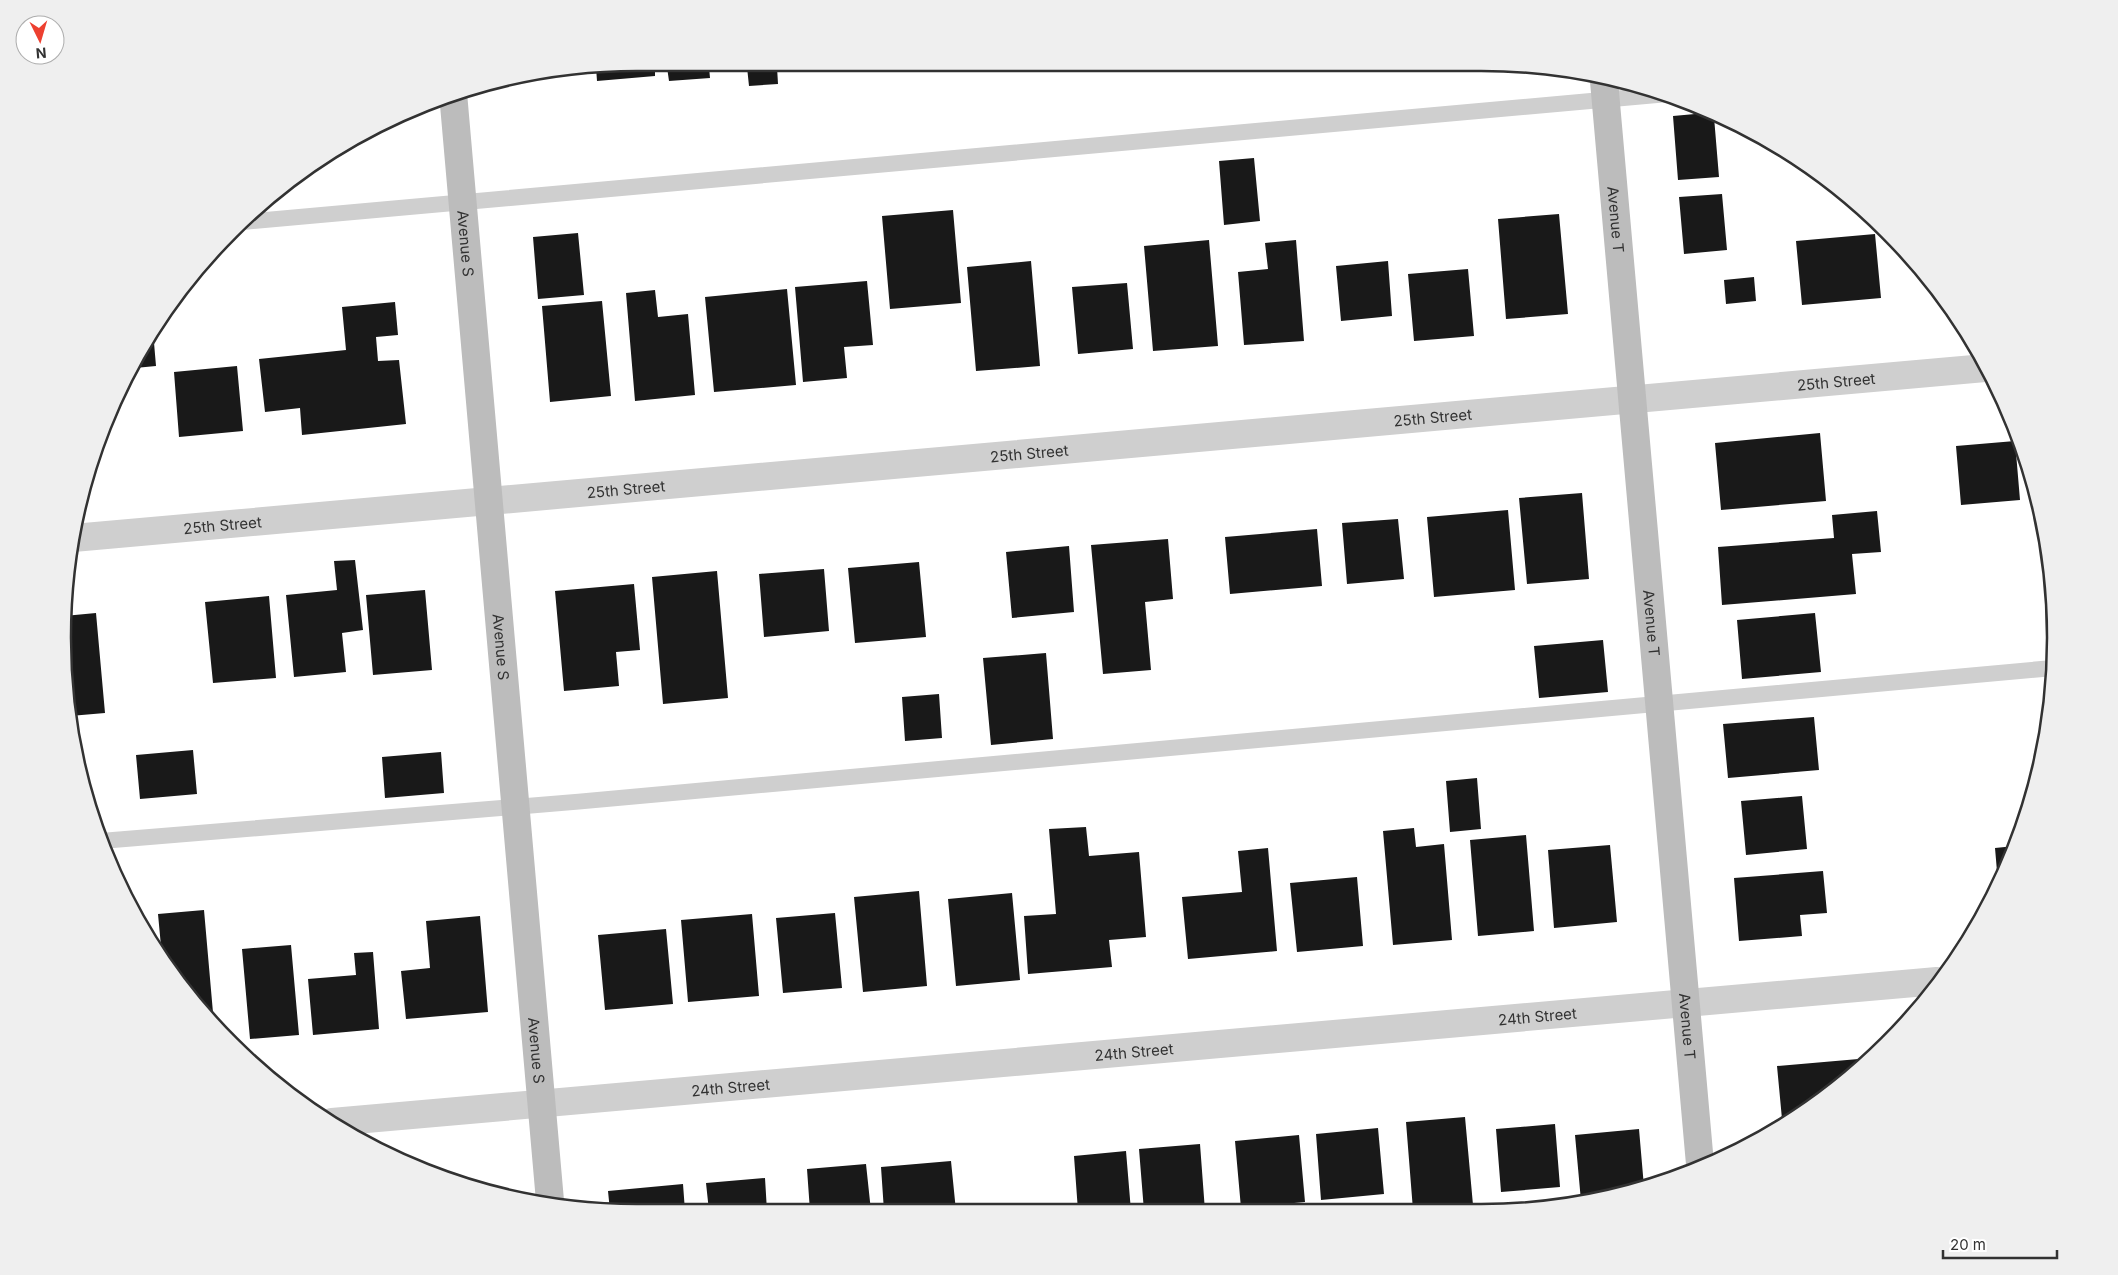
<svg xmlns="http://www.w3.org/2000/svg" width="2118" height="1275" viewBox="0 0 2118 1275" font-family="Inter,sans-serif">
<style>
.building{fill:#191919}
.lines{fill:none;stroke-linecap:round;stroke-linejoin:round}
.lane{stroke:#cfcfcf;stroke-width:16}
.street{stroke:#cfcfcf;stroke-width:28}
.secondary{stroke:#bcbcbc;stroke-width:28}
.labels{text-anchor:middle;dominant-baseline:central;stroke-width:5;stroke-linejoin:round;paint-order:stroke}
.street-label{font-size:15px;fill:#323232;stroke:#fff}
.rim{fill:none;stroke:#323232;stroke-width:2.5}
</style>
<rect width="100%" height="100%" fill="#fff"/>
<path class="building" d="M 1450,64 L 1507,64 L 1507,65 L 1451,70 Z
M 596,67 L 655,67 L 655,76 L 597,81 Z
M 667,67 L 709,67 L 710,78 L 669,81 Z
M 747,67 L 777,67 L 778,84 L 749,86 Z
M 1706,113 L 1714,117 L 1719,177 L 1678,180 L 1673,116 Z
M 1254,158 L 1260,221 L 1224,225 L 1219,161 Z
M 1722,194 L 1727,250 L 1684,254 L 1679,197 Z
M 953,210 L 961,303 L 890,309 L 882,216 Z
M 1559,214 L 1568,314 L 1506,319 L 1498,219 Z
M 578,233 L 584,295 L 538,299 L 533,237 Z
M 1875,234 L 1881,298 L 1802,305 L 1796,241 Z
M 1209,240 L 1218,346 L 1153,351 L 1144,246 Z
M 1296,240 L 1304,341 L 1244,345 L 1238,272 L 1268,269 L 1265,243 Z
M 1031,261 L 1040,366 L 976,371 L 967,267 Z
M 1388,261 L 1392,316 L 1341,321 L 1336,266 Z
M 1468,269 L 1474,336 L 1414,341 L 1408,274 Z
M 1754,277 L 1756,301 L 1726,304 L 1724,280 Z
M 867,281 L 873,345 L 844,347 L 847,378 L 803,382 L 795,287 Z
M 1127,283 L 1133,349 L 1078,354 L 1072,287 Z
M 787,289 L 796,385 L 714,392 L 705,297 Z
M 655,290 L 658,317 L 688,314 L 695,395 L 635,401 L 626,293 Z
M 602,301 L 611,396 L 550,402 L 542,306 Z
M 395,302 L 398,335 L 376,337 L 378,361 L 399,360 L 406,424 L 302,435 L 300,408 L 265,412 L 259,359 L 346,350 L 342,307 Z
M 153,331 L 156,366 L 135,368 L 145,348 Z
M 237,366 L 243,431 L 179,437 L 174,372 Z
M 1820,433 L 1826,501 L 1721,510 L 1715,443 Z
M 2015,441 L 2020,500 L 1961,505 L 1956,446 Z
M 1582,493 L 1589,579 L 1527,584 L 1519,498 Z
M 1508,510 L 1515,590 L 1434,597 L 1427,517 Z
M 1877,511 L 1881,552 L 1852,554 L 1856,594 L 1722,605 L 1718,547 L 1834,538 L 1832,515 Z
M 1398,519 L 1404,579 L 1347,584 L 1342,523 Z
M 1317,529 L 1322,586 L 1230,594 L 1225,537 Z
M 1168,539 L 1173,599 L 1145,602 L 1151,670 L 1103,674 L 1091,545 Z
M 1069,546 L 1074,612 L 1012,618 L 1006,552 Z
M 355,560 L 363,630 L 342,633 L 346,672 L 294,677 L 286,595 L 337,590 L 334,561 Z
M 919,562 L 926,637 L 855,643 L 848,568 Z
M 824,569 L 829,631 L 764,637 L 759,574 Z
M 717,571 L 728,698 L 663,704 L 652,577 Z
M 634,584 L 640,650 L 616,652 L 619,686 L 564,691 L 555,591 Z
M 425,590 L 432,670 L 373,675 L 366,595 Z
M 269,596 L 276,678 L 213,683 L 205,602 Z
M 96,613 L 105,713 L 70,716 L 63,638 L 64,616 Z
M 1815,613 L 1821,672 L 1742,679 L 1737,620 Z
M 1603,640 L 1608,692 L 1539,698 L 1534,646 Z
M 1046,653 L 1053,739 L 991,745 L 983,658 Z
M 939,694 L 942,738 L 905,741 L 902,697 Z
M 1814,717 L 1819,770 L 1728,778 L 1723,724 Z
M 193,750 L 197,794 L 140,799 L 136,755 Z
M 441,752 L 444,793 L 385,798 L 382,757 Z
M 1477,778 L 1481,829 L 1450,832 L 1446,781 Z
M 1802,796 L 1807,849 L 1746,855 L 1741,801 Z
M 1086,827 L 1089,856 L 1139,852 L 1146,937 L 1109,940 L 1112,967 L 1028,974 L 1024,916 L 1056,914 L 1049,829 Z
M 1414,828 L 1416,847 L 1444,844 L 1452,940 L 1393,945 L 1383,831 Z
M 1526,835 L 1534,931 L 1478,936 L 1470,840 Z
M 1610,845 L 1617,922 L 1554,928 L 1548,850 Z
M 2015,846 L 2012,858 L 1998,883 L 1995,848 Z
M 1268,848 L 1277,951 L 1188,959 L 1182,897 L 1242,892 L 1238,851 Z
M 1823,871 L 1827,913 L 1800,915 L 1802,936 L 1739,941 L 1734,878 Z
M 1357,877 L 1363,946 L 1297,952 L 1290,883 Z
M 919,891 L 927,986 L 863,992 L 854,897 Z
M 1012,893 L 1020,980 L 956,986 L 948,899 Z
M 204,910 L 214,1024 L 181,987 L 162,957 L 158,914 Z
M 835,913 L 842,988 L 783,993 L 776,918 Z
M 752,914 L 759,996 L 688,1002 L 681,920 Z
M 480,916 L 488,1012 L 406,1019 L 401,971 L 430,968 L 426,921 Z
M 666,929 L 673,1004 L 605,1010 L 598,935 Z
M 291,945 L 299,1035 L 250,1039 L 242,949 Z
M 373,952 L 379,1029 L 313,1035 L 308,979 L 356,975 L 354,953 Z
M 1870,1058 L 1860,1070 L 1792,1119 L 1782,1119 L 1777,1066 Z
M 1465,1117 L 1473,1205 L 1413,1210 L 1406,1122 Z
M 1555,1124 L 1560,1187 L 1501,1192 L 1496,1129 Z
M 1378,1128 L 1384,1194 L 1321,1200 L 1316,1134 Z
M 1639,1129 L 1644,1187 L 1630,1193 L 1581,1201 L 1575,1135 Z
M 1299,1135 L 1305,1202 L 1241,1208 L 1235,1141 Z
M 1200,1144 L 1205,1211 L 1144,1211 L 1139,1149 Z
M 1126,1151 L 1131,1211 L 1078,1211 L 1074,1156 Z
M 951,1161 L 956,1211 L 884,1211 L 881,1167 Z
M 866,1164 L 871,1211 L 810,1211 L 807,1169 Z
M 765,1178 L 767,1211 L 709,1211 L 706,1183 Z
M 683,1184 L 685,1211 L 610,1211 L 608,1191 Z"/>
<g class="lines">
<path class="lane" d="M 242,222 L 1668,94
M 101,841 C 752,789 1402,730 2053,668"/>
<g class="street">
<path id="s1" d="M 73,538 L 1985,368"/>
<path id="s2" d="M 332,1122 L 1937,981"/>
</g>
<g class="secondary">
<path id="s3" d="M 1604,81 L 1700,1164"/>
<path id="s4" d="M 453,93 L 550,1201"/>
</g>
</g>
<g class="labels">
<g class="street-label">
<text stroke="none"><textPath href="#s3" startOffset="139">Avenue T</textPath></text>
<text stroke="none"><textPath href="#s4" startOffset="151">Avenue S</textPath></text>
<text stroke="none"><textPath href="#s1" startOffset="1770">25th Street</textPath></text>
<text stroke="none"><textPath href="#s1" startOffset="1365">25th Street</textPath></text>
<text stroke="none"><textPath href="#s1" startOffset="960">25th Street</textPath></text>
<text stroke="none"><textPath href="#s1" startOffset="555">25th Street</textPath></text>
<text stroke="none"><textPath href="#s1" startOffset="150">25th Street</textPath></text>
<text stroke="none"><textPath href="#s3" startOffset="544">Avenue T</textPath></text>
<text stroke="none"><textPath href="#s4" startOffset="556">Avenue S</textPath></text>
<text stroke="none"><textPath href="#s2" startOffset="1210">24th Street</textPath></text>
<text stroke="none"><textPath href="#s3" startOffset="949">Avenue T</textPath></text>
<text stroke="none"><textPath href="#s4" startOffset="961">Avenue S</textPath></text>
<text stroke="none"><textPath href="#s2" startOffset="805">24th Street</textPath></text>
<text stroke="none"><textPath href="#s2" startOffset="400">24th Street</textPath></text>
</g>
</g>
<path d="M0 0H2118V1275H0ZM637 71H1481A566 566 0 0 1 2047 637V638A566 566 0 0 1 1481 1204H637A566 566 0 0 1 71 638V637A566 566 0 0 1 637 71Z" fill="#efefef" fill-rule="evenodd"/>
<path class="rim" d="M637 71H1481A566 566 0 0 1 2047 637V638A566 566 0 0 1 1481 1204H637A566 566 0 0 1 71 638V637A566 566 0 0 1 637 71Z"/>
<g transform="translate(40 40) rotate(175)"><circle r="24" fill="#ffffff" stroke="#adadad"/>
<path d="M0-4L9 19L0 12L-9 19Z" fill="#ed4030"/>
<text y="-8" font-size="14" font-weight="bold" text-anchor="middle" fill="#323232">N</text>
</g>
<path d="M1943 1250v8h114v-8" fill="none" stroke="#323232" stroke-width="2.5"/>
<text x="1950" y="1250" font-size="15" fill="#323232" stroke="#ffffff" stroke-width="4" paint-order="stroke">20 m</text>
</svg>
